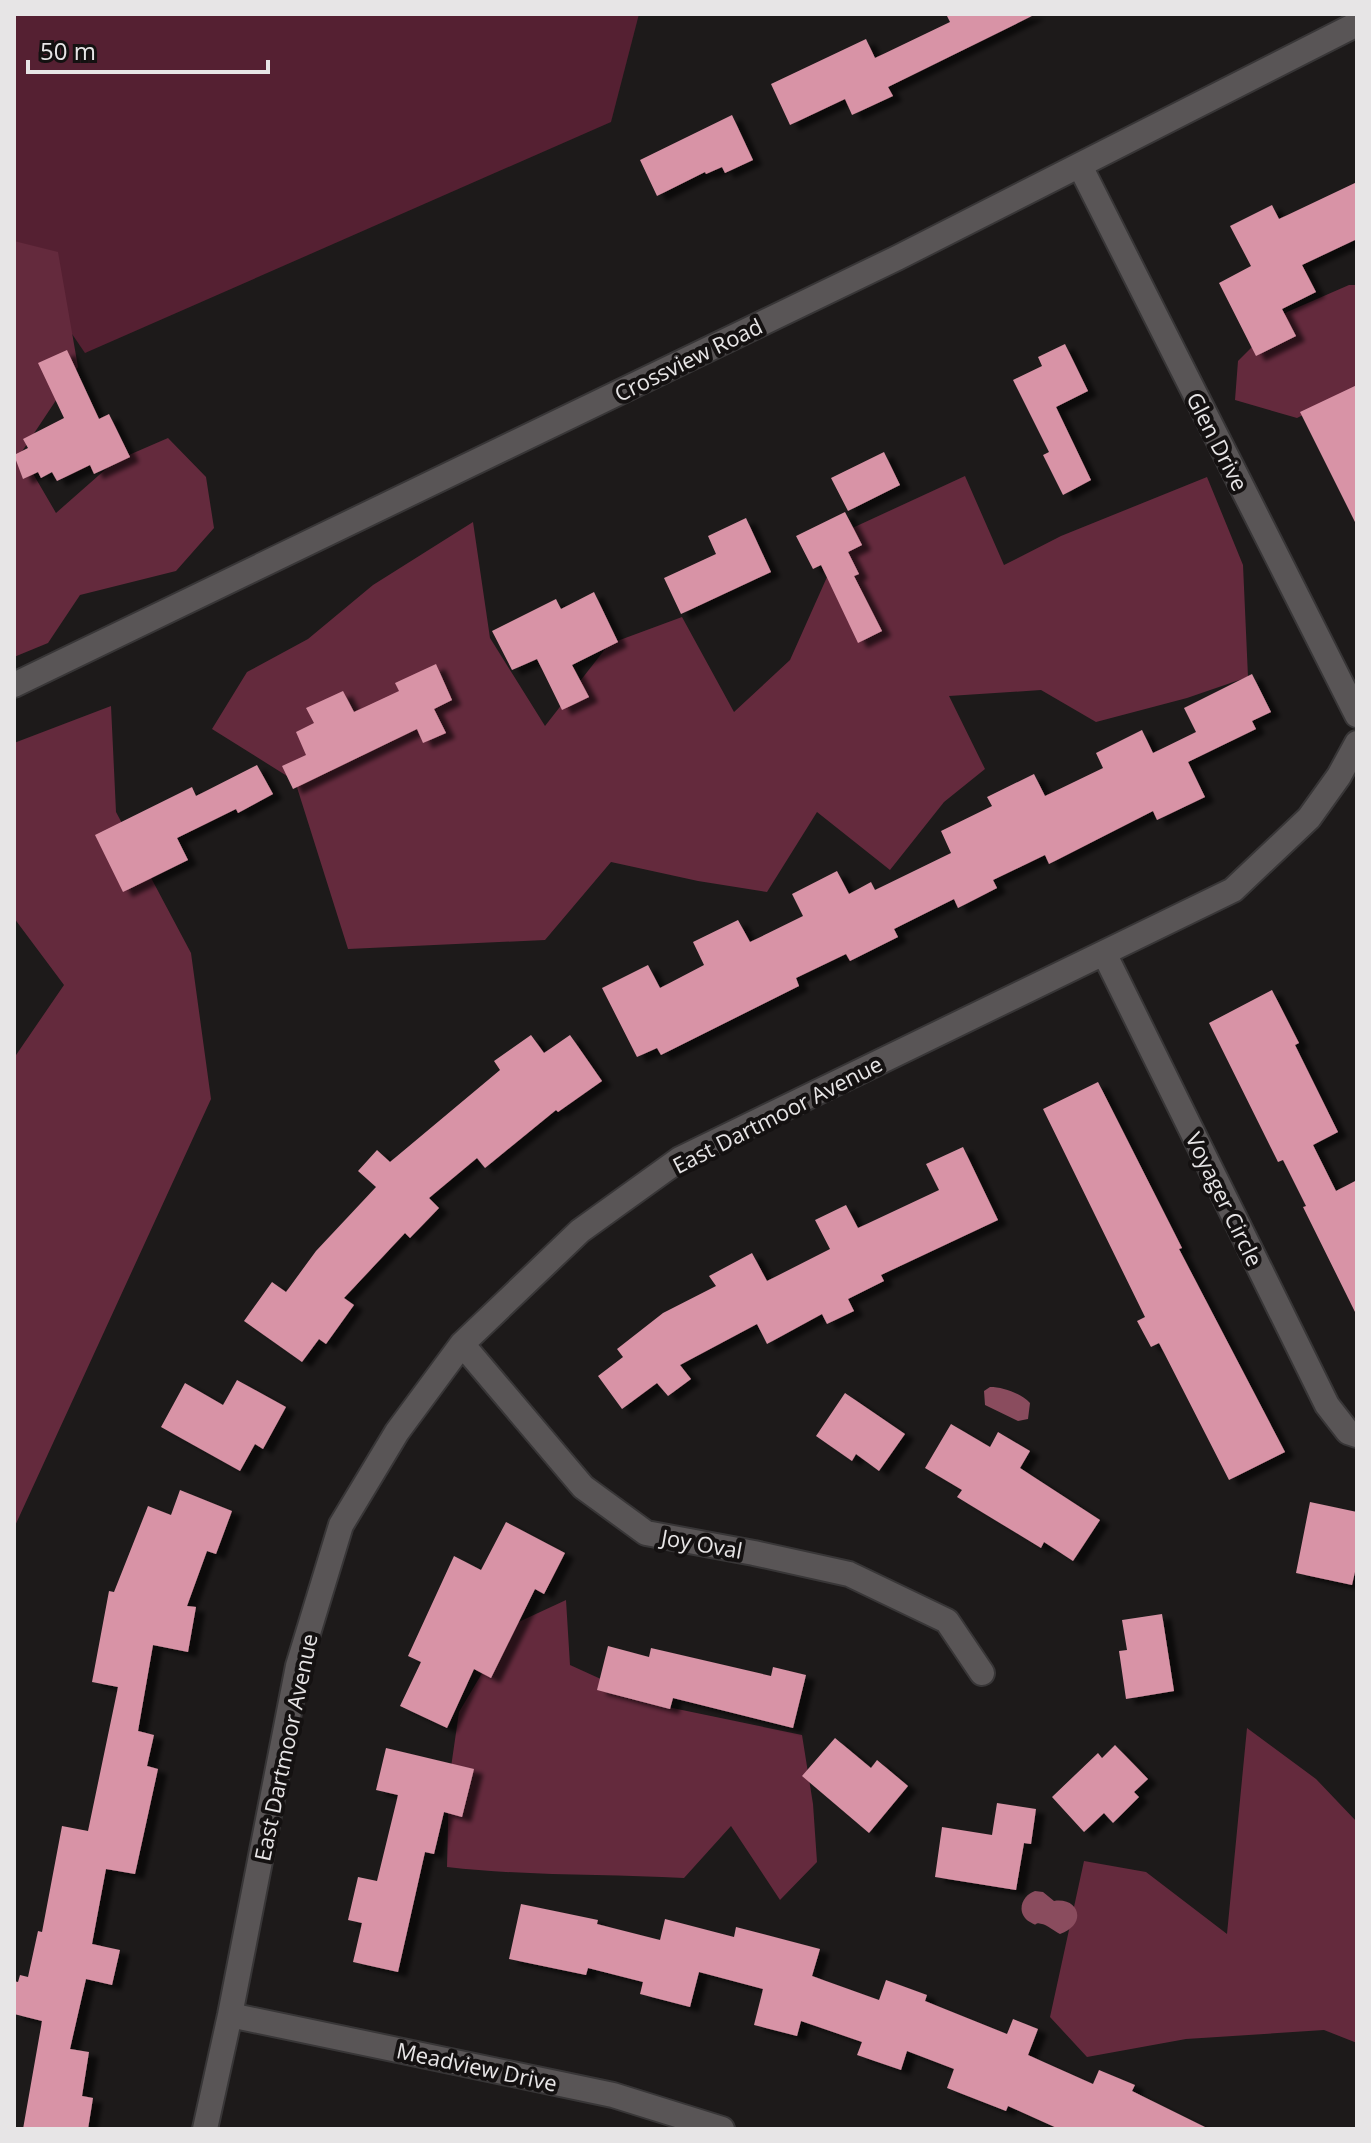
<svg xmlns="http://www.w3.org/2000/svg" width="1371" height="2143" viewBox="0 0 1371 2143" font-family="'Open Sans',sans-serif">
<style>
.green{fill:#552032}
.forest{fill:#642a3d}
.water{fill:#8a4c5e}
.building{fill:#d893a6;filter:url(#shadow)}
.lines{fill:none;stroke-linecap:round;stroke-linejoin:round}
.minor-casing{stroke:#383637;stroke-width:28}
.minor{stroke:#595556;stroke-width:24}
.labels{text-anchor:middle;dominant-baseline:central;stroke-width:8;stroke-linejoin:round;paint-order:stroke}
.street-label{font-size:22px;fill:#e7e5e6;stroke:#141111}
</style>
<defs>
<filter id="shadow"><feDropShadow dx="9" dy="5" stdDeviation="2" flood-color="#0009"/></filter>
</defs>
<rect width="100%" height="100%" fill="#1d1a1a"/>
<path class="green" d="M 14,14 L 639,14 L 611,122 L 85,353 L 14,249 Z"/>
<path class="forest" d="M 14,241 L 58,252 L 78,367 L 21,453 L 56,513 L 115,461 L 168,438 L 206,477 L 214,528 L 176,571 L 80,595 L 48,643 L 14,657 Z
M 1349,285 L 1357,285 L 1357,388 L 1297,418 L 1235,400 L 1238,361 L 1287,312 Z
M 965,476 L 1004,565 L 1061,536 L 1207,477 L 1243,565 L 1248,677 L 1187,698 L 1096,722 L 1041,690 L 949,696 L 985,769 L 944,802 L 890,870 L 817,812 L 767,892 L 698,881 L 611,862 L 545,940 L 348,949 L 295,781 L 212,729 L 247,672 L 308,639 L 373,585 L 473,522 L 490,638 L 545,726 L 609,644 L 682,617 L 734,712 L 790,660 L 848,530 Z
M 111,706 L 116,812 L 191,953 L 211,1099 L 14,1528 L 14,1058 L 64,985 L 14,918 L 14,743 Z
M 566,1600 L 570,1665 L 658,1705 L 802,1735 L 813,1804 L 817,1862 L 780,1900 L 731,1826 L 684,1878 C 605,1874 525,1876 447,1867 L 449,1781 L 459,1712 L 510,1626 Z
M 1247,1728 L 1316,1779 L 1357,1822 L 1357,2043 L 1324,2030 L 1186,2039 L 1087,2057 L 1050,2017 L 1084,1861 L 1146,1872 L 1227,1934 Z"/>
<path class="water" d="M 990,1387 C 1003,1387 1020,1393 1030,1403 L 1028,1419 L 1018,1421 L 985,1405 L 984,1391 Z
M 1035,1891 L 1043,1892 L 1054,1901 C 1079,1897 1088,1924 1060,1934 C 1054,1931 1047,1925 1042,1924 C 1032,1921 1040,1928 1030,1922 C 1015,1913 1022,1895 1035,1891 Z"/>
<path class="building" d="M 946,14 L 1036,14 L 888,87 L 893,96 L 852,115 L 845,99 L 790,125 L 771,84 L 866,39 L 875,58 L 950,22 Z
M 732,115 L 753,160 L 725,173 L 722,167 L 706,174 L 705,172 L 657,196 L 640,160 Z
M 1357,182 L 1357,239 L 1302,265 L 1316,292 L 1282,309 L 1296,336 L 1256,356 L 1219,283 L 1251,266 L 1230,226 L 1272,205 L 1279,219 Z
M 1065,344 L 1088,391 L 1056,407 L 1091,480 L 1063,495 L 1043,455 L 1049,452 L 1013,380 L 1042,366 L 1038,357 Z
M 67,350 L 99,419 L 109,414 L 130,457 L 94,474 L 90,465 L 57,481 L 52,472 L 41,478 L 38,472 L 23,479 L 14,455 L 28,448 L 23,439 L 64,418 L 38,363 Z
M 1357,385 L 1357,526 L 1300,412 Z
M 884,452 L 900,485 L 848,511 L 831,478 Z
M 845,512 L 862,545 L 848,552 L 859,574 L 854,576 L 882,631 L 858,643 L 821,565 L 813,569 L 796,536 Z
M 746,518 L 771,572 L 681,614 L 664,578 L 716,554 L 708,536 Z
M 594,592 L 618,642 L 572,665 L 589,697 L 562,710 L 537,659 L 512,670 L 492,631 L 556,599 L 561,609 Z
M 436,664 L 452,700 L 434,709 L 446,733 L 423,743 L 417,729 L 293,789 L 282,766 L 306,755 L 296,732 L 314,723 L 306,708 L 343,691 L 354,712 L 399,691 L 395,683 Z
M 1252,674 L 1271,712 L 1252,721 L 1256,729 L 1188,762 L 1205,797 L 1157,820 L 1153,811 L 1049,864 L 1045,855 L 993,880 L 997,888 L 958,908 L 954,899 L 894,929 L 898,937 L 850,961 L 846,954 L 796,978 L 799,986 L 661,1055 L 657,1048 L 637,1057 L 602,988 L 648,965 L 660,988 L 704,965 L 693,942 L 738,920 L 750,942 L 803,916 L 792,894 L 837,871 L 849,894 L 871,882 L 875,890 L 951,853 L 941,831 L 992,806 L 987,797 L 1034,774 L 1045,796 L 1103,768 L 1096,753 L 1142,730 L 1153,753 L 1196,732 L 1184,708 Z
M 257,765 L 273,794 L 238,813 L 236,809 L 177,838 L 188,860 L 123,892 L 95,835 L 192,787 L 196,796 Z
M 1272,990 L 1299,1043 L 1295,1045 L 1338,1132 L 1313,1145 L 1336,1191 L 1357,1180 L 1357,1316 L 1303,1207 L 1306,1206 L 1283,1160 L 1278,1162 L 1209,1023 Z
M 531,1035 L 544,1053 L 570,1035 L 602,1081 L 558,1112 L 556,1110 L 485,1168 L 477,1158 L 429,1198 L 439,1208 L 410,1238 L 405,1233 L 344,1298 L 354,1305 L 326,1344 L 319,1339 L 302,1362 L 244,1321 L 272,1282 L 286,1292 L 316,1251 L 376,1187 L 358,1171 L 377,1150 L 390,1162 L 500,1070 L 494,1061 Z
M 1098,1082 L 1182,1248 L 1179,1249 L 1285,1452 L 1229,1480 L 1159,1343 L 1151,1347 L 1137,1321 L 1145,1317 L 1043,1109 Z
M 963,1147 L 998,1220 L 881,1275 L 884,1281 L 848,1299 L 854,1311 L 827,1324 L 822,1314 L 767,1344 L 757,1324 L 680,1365 L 691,1379 L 668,1396 L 657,1383 L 622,1409 L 598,1376 L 623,1357 L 617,1349 L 663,1313 L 716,1286 L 709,1276 L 752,1253 L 767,1281 L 830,1249 L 815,1220 L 846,1205 L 858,1228 L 939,1190 L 926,1164 Z
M 237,1380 L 286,1407 L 263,1449 L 255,1444 L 240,1471 L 161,1427 L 185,1383 L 223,1405 Z
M 845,1393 L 905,1434 L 879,1471 L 856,1454 L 852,1461 L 816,1436 Z
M 951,1424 L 990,1447 L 998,1432 L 1030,1451 L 1020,1468 L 1100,1520 L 1073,1561 L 1044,1542 L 1041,1548 L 957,1497 L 962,1490 L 925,1468 Z
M 180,1490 L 232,1511 L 216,1554 L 207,1551 L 187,1606 L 196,1607 L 188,1652 L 153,1645 L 138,1731 L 154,1735 L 147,1766 L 158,1769 L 135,1874 L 106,1869 L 92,1944 L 120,1950 L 112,1985 L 86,1979 L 70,2049 L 89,2052 L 82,2096 L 93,2098 L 88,2129 L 23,2129 L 42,2021 L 14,2014 L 14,1981 L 18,1982 L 20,1975 L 28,1977 L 38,1931 L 42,1932 L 62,1826 L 88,1831 L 118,1687 L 92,1682 L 109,1591 L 114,1592 L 148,1506 L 171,1515 Z
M 1310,1502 L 1357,1512 L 1357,1563 L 1352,1585 L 1296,1573 Z
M 506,1522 L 565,1553 L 544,1594 L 535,1589 L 491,1678 L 474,1669 L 447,1728 L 400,1706 L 421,1662 L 408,1656 L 454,1556 L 481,1570 Z
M 1162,1614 L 1174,1691 L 1126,1699 L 1119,1651 L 1127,1650 L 1122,1620 Z
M 608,1646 L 649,1657 L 651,1648 L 771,1676 L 773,1667 L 806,1675 L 793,1728 L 673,1698 L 670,1709 L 597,1690 Z
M 835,1738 L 871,1768 L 877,1760 L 908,1786 L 869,1833 L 802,1776 Z
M 1115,1745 L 1148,1779 L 1134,1792 L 1139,1797 L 1113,1823 L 1104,1813 L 1084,1832 L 1052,1797 L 1098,1753 L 1102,1758 Z
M 386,1748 L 474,1769 L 462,1817 L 444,1812 L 434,1854 L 425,1852 L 398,1972 L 353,1962 L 362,1923 L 348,1920 L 358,1877 L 377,1881 L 398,1795 L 376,1790 Z
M 997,1803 L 1036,1809 L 1031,1844 L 1024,1843 L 1016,1890 L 935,1877 L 942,1827 L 992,1835 Z
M 521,1904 L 598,1920 L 597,1924 L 660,1940 L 665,1919 L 734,1937 L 736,1927 L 820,1949 L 812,1976 L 879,2000 L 886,1980 L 927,1995 L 925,2001 L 1007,2034 L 1013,2019 L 1038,2029 L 1028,2055 L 1093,2084 L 1099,2070 L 1135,2085 L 1132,2091 L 1209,2129 L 1059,2129 L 1008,2106 L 1006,2111 L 947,2088 L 954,2069 L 907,2051 L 901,2070 L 857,2055 L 862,2042 L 801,2021 L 797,2036 L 754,2025 L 763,1989 L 699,1972 L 690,2007 L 640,1994 L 643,1982 L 588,1968 L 586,1975 L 509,1959 Z"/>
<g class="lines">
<defs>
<path id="minor" d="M 1080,166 L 1357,715
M 14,685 L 897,258 L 1357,24
M 1104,953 L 1327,1405 L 1348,1432 L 1357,1435
M 462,1344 L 583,1487 L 646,1533 L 754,1553 L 849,1574 L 947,1621 L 982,1673
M 230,2015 L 613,2095 L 722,2129
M 205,2129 L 230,2015 L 298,1666 L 341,1525 L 397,1432 L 462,1344 L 580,1231 L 680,1159 L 1233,890 L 1309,818 L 1339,776 L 1357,743"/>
</defs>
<use href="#minor" class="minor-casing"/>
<use href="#minor" class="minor"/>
</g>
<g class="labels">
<g class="street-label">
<text transform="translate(688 359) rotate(-26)">Crossview Road</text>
<text transform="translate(1218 441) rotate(63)">Glen Drive</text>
<text transform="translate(777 1114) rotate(-27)">East Dartmoor Avenue</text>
<text transform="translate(1225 1199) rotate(64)">Voyager Circle</text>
<text transform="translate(702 1543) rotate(10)">Joy Oval</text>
<text transform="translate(285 1747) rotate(-78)">East Dartmoor Avenue</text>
<text transform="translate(477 2066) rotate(12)">Meadview Drive</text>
</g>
</g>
<rect width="1371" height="2143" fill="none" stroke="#e7e5e6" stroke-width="32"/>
<path d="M28 60v12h240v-12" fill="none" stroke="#e7e5e6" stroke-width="4"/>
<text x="40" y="60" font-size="24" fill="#e7e5e6" stroke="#141111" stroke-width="6" paint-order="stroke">50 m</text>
</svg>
